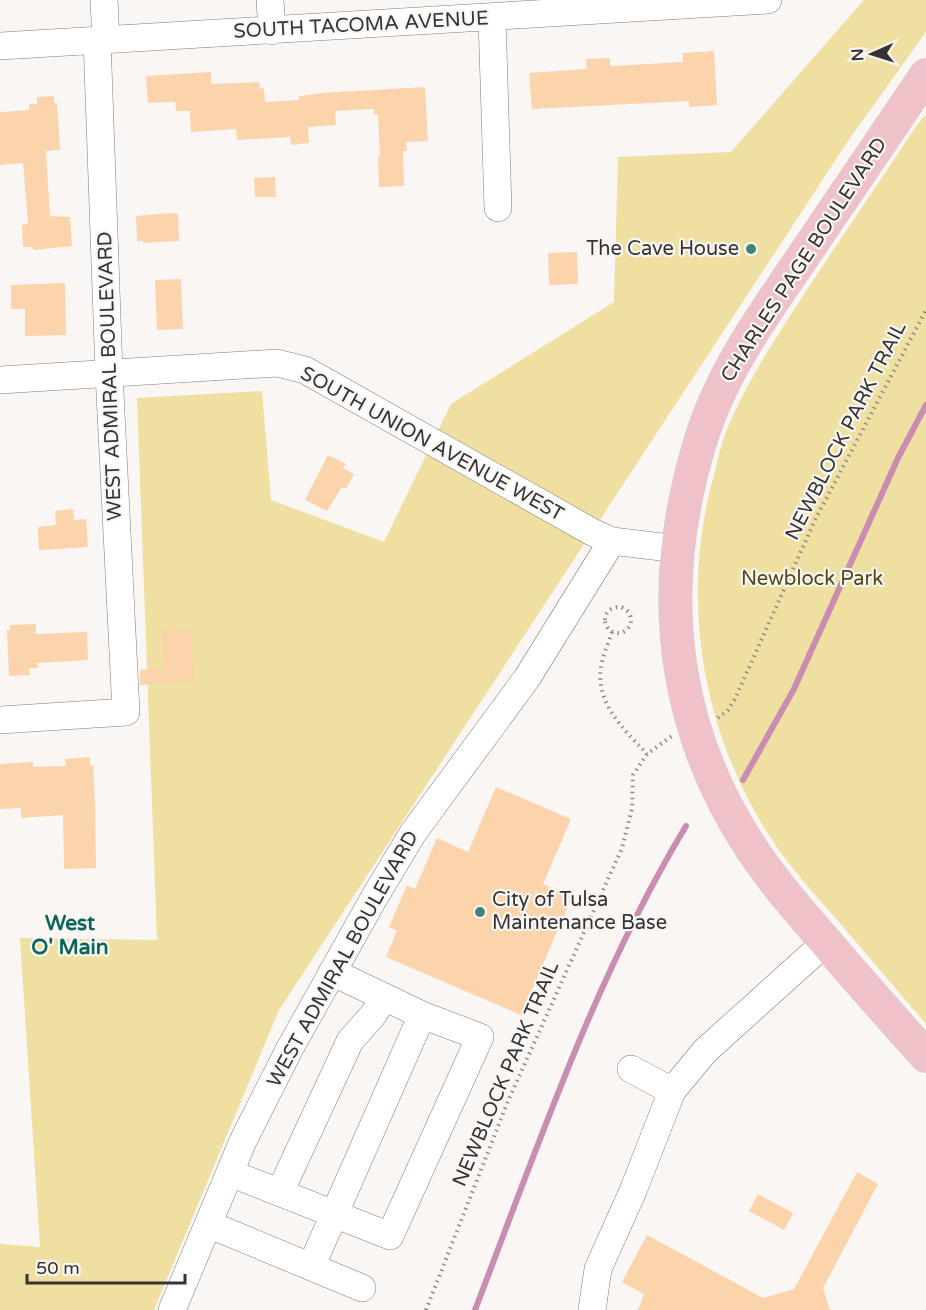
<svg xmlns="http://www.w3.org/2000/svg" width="926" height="1310" viewBox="0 0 926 1310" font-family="'Varela Round',sans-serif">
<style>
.green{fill:#efdfa0}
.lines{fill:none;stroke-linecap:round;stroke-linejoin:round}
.stream{stroke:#c88db1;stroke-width:6}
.building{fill:#fbd4ac}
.minor-casing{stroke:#7f7c7b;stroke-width:28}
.major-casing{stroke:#d3d2d2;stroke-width:34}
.path{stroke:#8e8c8a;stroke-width:4;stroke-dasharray:1.5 4.5;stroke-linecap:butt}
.minor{stroke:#fff;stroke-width:27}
.major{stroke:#eec2c8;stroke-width:33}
.poi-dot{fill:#408377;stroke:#f9f6f4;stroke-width:2}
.labels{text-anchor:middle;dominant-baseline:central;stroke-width:4.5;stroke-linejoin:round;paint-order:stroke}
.street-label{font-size:20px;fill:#353433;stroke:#f9f6f4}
.poi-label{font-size:20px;fill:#353433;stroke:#f9f6f4;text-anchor:end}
.park-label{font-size:20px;fill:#534715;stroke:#f9f6f4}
.neighbourhood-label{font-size:21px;font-weight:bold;fill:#0c6659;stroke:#f9f6f4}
</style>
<rect width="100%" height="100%" fill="#f9f6f4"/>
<path class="green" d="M 864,0 L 926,0 L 926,32 L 848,141 L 279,1010 L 154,1310 L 0,1310 L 0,1244 L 40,1247 L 20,938 L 157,940 L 137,398 L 262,391 L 271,500 L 384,542 L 451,404 L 614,302 L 618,157 L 731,152 Z
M 926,114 L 926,1024 C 897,990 868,956 839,922 C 817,897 795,873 776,846 C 702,737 678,599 715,471 C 718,458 721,444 726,432 C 747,380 778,335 808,288 C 844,234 881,179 917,125 Z"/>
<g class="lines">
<path class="stream" d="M 743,780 L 794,689 L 898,458 L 926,405
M 475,1310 C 538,1146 595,977 686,826"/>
</g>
<path class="building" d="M 714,51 L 717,105 L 689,107 L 689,101 L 532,109 L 529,73 L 587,69 L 586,59 L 610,58 L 610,65 L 613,66 L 683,62 L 683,53 Z
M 211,72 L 211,84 L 259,82 L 260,89 L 264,88 L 265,102 L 299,100 L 299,96 L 322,93 L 425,87 L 428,141 L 406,142 L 407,151 L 403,151 L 404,186 L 379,187 L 378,157 L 380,157 L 378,114 L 374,115 L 374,109 L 335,111 L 336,125 L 308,127 L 309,143 L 291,145 L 290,137 L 237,140 L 236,129 L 191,132 L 190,111 L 176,111 L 175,102 L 148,103 L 146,76 Z
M 54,96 L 54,103 L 57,103 L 60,150 L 46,151 L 50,216 L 70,217 L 72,246 L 33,250 L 33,247 L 23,247 L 22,225 L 28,224 L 23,163 L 0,165 L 0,112 L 29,110 L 29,104 L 37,104 L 37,97 Z
M 275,177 L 276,197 L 255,197 L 254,178 Z
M 171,213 L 178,214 L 179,241 L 143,243 L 143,241 L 137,241 L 136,216 Z
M 577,252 L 578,284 L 549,285 L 548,253 Z
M 181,279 L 183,329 L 157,330 L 155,280 Z
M 65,283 L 66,335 L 25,336 L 25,309 L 11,309 L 11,285 Z
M 328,455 L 346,464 L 343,468 L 354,474 L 346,489 L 342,487 L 327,511 L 305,500 Z
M 73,509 L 74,520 L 86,519 L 88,547 L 39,550 L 38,527 L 56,525 L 55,511 Z
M 36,624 L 36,634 L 87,632 L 88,660 L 37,663 L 38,668 L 29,668 L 30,675 L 9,676 L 7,630 L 10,630 L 10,625 Z
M 191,629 L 194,681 L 140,685 L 140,670 L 164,667 L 161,631 Z
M 90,757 L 90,765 L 93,765 L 95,804 L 96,868 L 64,869 L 63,815 L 21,818 L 21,808 L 0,809 L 0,764 L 33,762 L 33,767 L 66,766 L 65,759 Z
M 496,787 L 571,819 L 543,884 L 572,897 L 521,1015 L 386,957 L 397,931 L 389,927 L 407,885 L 415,889 L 437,838 L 468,852 Z
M 857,1172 L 878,1184 L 823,1288 L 830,1310 L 638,1310 L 644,1294 L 622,1282 L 647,1235 L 763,1298 L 794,1289 Z
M 758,1194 L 793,1213 L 784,1230 L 749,1211 Z"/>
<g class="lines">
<defs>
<path id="minor" d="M 104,0 L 106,40
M 270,0 L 272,31
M 492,18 L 498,208
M 0,46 L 768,0
M 0,380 L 277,363 L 305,370 L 592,532 L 612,541 L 678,549
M 0,720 L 126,712 L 109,373 L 97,39
M 631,1069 L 672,1091
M 230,1173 L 390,1236 L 480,1037 L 422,1015 L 332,972
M 280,1192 L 350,1041 L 373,1015 L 384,998
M 208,1224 L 362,1288
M 311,1267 L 422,1015
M 172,1310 L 243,1141 L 290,1048 L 374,898 L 413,833 L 527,678 L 612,541
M 592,1310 L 598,1269 L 633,1191 L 672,1091 L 705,1051 L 826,942"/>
<path id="major" d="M 926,75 C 885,136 844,197 802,258 C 773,301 741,345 719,393 C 705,422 696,453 689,484 C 659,612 678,737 751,848 C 773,881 799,911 825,941 C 858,980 892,1018 926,1056"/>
</defs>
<use href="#minor" class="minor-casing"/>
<use href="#major" class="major-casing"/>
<path class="path" d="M605 620a13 13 0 1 1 26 0a13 13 0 1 1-26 0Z
M 612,632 C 609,642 604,652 602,662 C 593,702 623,728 647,754
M 718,718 L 728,710 L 735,699 L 815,520 L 926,310
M 426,1310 L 508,1101 L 622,848 L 632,809 L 633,775 L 647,754 L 672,736"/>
<use href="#minor" class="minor"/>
<use href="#major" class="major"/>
</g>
<g class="poi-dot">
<circle cx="751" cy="249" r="6"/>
<circle cx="480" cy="912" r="6"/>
</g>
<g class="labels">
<g class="street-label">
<text transform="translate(361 25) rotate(-3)">SOUTH TACOMA AVENUE</text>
<text transform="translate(804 260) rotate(-57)">CHARLES PAGE BOULEVARD</text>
<text transform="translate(110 376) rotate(-92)">WEST ADMIRAL BOULEVARD</text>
<text transform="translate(846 431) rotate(-63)">NEWBLOCK PARK TRAIL</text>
<text transform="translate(432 444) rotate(29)">SOUTH UNION AVENUE WEST</text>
<text transform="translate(343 959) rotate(-61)">WEST ADMIRAL BOULEVARD</text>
<text transform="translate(506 1074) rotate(-67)">NEWBLOCK PARK TRAIL</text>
</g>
<g class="poi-label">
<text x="739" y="249">The Cave House</text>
<text x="492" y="900" text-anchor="start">City of Tulsa<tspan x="492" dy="23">Maintenance Base</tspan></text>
</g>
<g class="park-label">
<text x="812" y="579">Newblock Park</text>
</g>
<g class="neighbourhood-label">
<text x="70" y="923">West<tspan x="70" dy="24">O' Main</tspan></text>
</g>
</g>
<g transform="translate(872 54) rotate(267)" stroke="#f9f6f4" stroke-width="4.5" paint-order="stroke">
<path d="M0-4.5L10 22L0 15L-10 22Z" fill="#353433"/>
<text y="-9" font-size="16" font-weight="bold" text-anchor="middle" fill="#353433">N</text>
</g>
<path d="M27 1274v9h158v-9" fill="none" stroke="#353433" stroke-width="3"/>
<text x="36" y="1274" font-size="18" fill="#353433" stroke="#f9f6f4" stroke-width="4.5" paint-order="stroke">50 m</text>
</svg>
